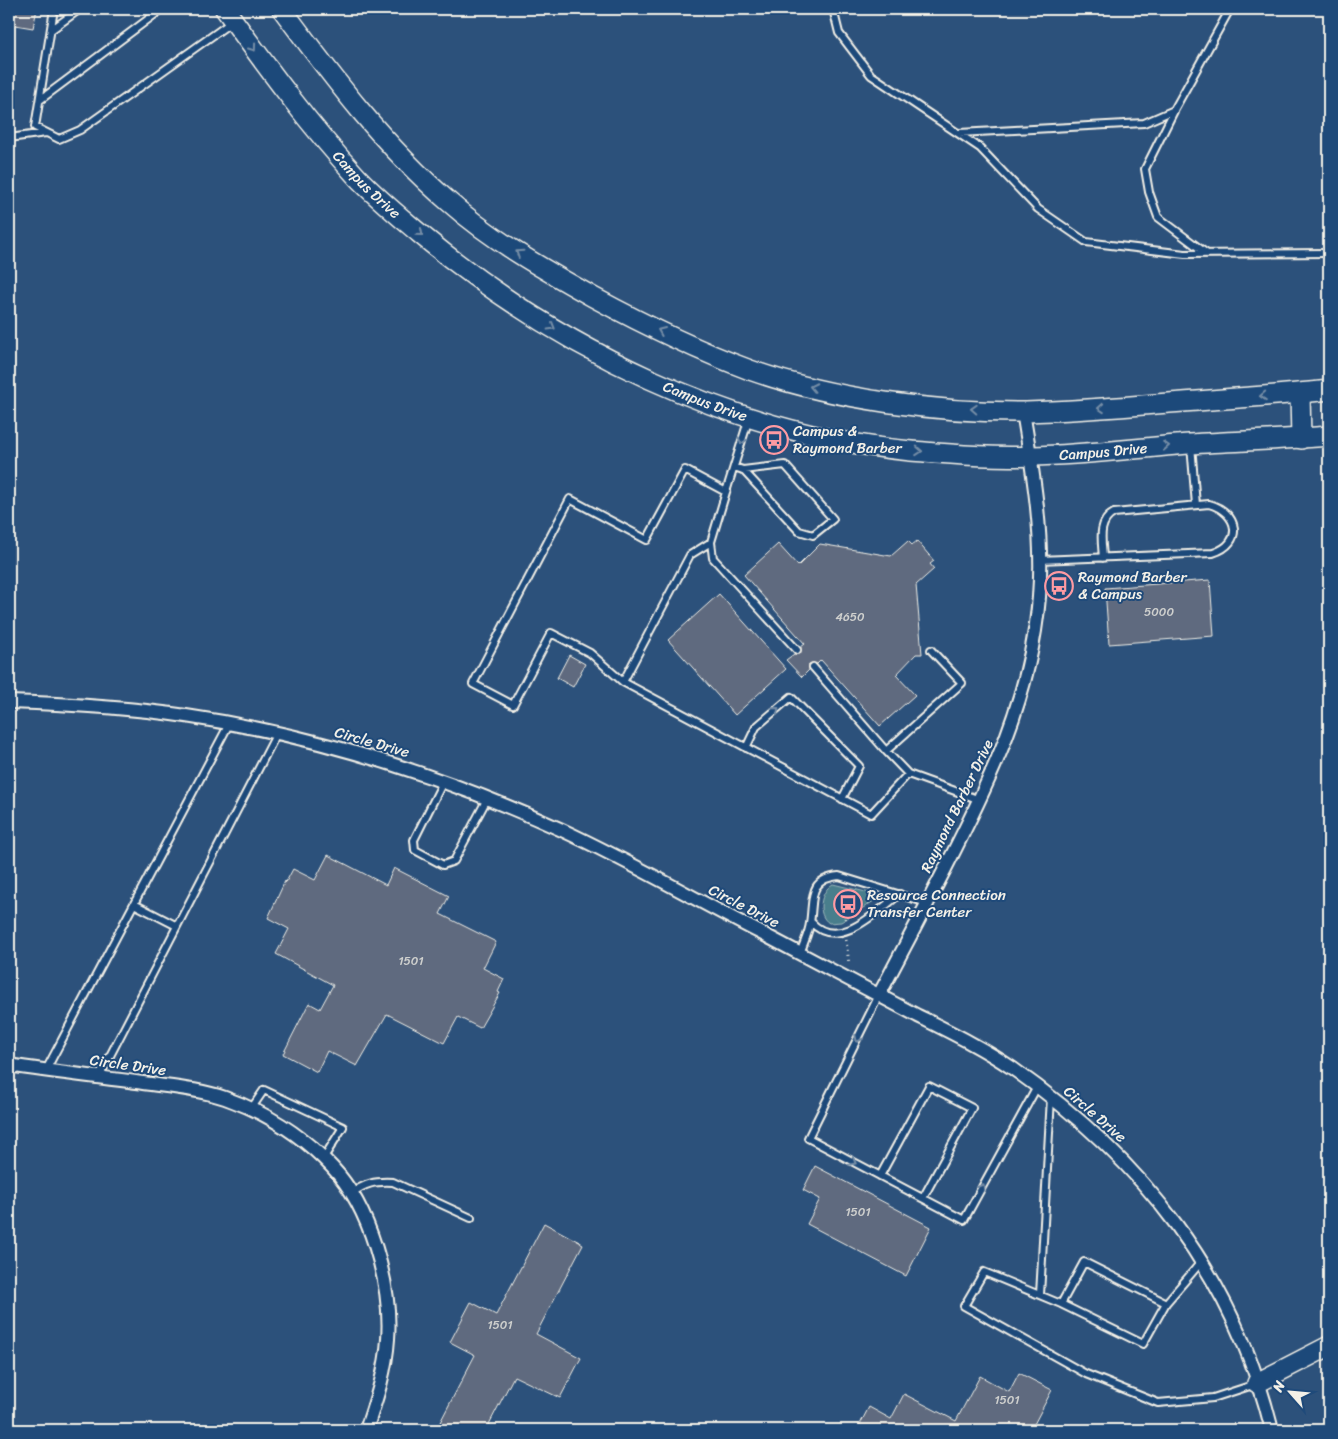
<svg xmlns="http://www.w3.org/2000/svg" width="1338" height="1439" viewBox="0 0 1338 1439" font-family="Sriracha,sans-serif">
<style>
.green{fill:#497e8c;stroke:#9eb8ba}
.building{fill:#5f6b7f;stroke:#f4f1e8}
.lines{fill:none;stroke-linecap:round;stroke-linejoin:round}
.lane-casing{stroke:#f4f1e8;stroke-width:10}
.street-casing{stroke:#f4f1e8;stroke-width:16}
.secondary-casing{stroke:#f4f1e8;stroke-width:22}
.path{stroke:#f4f1e8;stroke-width:3;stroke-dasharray:1 4;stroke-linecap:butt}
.lane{stroke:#1f4a7a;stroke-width:6}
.street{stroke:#1f4a7a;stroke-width:12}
.secondary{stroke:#1f4a7a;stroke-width:19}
.oneway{stroke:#748da6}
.labels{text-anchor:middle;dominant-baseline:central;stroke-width:4;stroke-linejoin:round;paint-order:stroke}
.number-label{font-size:12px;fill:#cfd0ce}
.street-label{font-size:15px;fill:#f4f1e8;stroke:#1f4a7a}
.poi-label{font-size:15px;fill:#f4f1e8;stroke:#1f4a7a;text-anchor:start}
</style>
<rect width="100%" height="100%" fill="#2c517b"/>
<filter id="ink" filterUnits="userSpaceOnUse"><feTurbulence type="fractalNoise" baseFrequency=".02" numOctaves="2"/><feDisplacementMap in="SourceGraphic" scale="10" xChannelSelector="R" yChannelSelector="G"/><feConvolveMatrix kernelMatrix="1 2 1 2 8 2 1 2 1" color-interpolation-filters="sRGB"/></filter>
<g filter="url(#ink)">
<path class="green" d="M 833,884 L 874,894 L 877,899 L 841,922 L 829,923 C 816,915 820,891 833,884 Z"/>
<path class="building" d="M 9,9 L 37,9 L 33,28 L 9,24 Z
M 908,541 L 912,545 L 917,541 L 934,561 L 930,564 L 934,569 L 916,585 L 922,654 L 916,654 L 896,675 L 915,695 L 880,726 L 821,660 L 817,664 L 809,664 L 809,670 L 802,677 L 786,660 L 794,654 L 800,654 L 801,647 L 805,644 L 744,575 L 778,544 L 798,566 L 820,544 L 891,556 Z
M 1210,580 L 1214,636 L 1109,644 L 1105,588 Z
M 719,594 L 786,669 L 735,715 L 668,640 Z
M 569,655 L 585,664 L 573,687 L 557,678 Z
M 328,855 L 386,885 L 394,868 L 449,896 L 440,914 L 496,942 L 483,968 L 504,979 L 498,992 L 500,993 L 480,1028 L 458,1017 L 444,1043 L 387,1014 L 357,1066 L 327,1051 L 317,1072 L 283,1054 L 309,1003 L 320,1009 L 333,985 L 276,954 L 289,929 L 268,918 L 285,881 L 286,882 L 293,869 L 315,880 Z
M 815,1166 L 931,1227 L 906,1276 L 807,1224 L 820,1199 L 803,1190 Z
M 544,1223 L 583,1244 L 536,1334 L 581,1358 L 560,1398 L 514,1376 L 486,1430 L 436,1430 L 475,1355 L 450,1342 L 471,1302 L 496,1315 Z
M 1019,1373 L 1052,1390 L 1031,1430 L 857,1430 L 869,1407 L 891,1419 L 904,1394 L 956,1421 L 980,1376 L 1009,1392 Z"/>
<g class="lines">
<defs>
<path id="lane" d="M 54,9 L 35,127 L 59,139 L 80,130 L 233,21
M 833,9 L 839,33 L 871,75 L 980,148 L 1038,209 L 1086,242 L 1185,254 L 1329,253
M 51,30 L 80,9
M 40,100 L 162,9
M 1174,111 L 1145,169 L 1149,192 L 1158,217 L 1207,254
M 959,133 L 1144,123 L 1174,110 L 1230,9
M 9,138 L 46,133
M 749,418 L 726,492 L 685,470 L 647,540 L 570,499 L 473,684 L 513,705 L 551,633 L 590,653 L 623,682 L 871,814 L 908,774
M 1191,445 L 1196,505
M 734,467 L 743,470 L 799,531 L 813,535 L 833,519 L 785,465 L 743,470
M 711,542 L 713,558 L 797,650
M 1039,560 L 1213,553 C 1245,543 1238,512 1209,504 L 1114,513 C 1097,522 1102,541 1103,558
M 931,650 L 962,683 L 886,751 L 908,774 L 980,800
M 813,667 L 886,751
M 623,682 L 690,555 L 711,542 L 726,492
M 746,748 L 756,727 L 791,697 L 859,766 L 842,799
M 443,782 L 414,840 L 415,850 L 443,865 L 454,861 L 487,799
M 134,904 L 177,926
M 811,922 C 838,952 876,912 900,894
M 800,954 C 803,944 809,933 810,923 C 814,900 807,879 839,876 L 927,903
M 879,995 L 808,1138 L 964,1220 L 1037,1087
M 46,1070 L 229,724
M 99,1077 L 277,733
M 251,1109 L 264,1090 L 343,1127 L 323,1159
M 880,1176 L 929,1086 L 972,1108 L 923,1198
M 351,1194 C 365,1183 375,1181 393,1182 L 471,1218
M 1202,1261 L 1166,1303 L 1084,1262 L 1061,1304 L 984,1272 L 964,1306 L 1086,1374 L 1158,1403 L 1213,1398 L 1256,1384
M 1040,1295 L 1051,1097
M 1061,1304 L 1143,1344 L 1166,1303"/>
<path id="street" d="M 9,702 C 68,704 127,707 186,716 C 316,735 443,776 562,830 C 629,861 694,899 761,933 C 813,961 866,988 918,1016 C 950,1032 983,1048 1012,1068 C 1142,1159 1234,1275 1272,1430
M 879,995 C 902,952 924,910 946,867 C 991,779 1031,697 1039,597 C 1044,535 1033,472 1023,412
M 9,1065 C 53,1072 99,1077 143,1083 C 170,1087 199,1089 225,1098 C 265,1112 303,1136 332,1167 C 370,1207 392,1285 388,1339 C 386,1371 376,1400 366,1430"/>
<g id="secondary">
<path id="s1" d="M 225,9 C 267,67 309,125 358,178 C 377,198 399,216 419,233 C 557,348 731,434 911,451 C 951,454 992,458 1032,456 C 1084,455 1137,448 1190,444 C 1236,441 1283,440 1329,436"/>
<path d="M 282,9 C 333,78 384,146 449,202 C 492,240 543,269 593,297 C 643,324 696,350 750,370 C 832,399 939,413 1026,412 C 1074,411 1121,407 1169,403 C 1222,399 1276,396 1329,390"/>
<path d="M 1300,394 L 1301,439"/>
<path d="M 1257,1383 L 1329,1346"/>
</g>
</defs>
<use href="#lane" class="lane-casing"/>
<use href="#street" class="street-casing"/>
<use href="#secondary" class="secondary-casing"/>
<path class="path" d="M 845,919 L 853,891
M 846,940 L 849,964"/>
<use href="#lane" class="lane"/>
<use href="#street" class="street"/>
<use href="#secondary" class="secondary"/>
</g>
<defs><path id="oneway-chevron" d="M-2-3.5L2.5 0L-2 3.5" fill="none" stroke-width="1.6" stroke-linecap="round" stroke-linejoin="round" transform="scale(1.25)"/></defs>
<g class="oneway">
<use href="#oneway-chevron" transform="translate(253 48) rotate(54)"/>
<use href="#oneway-chevron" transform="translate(420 233) rotate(40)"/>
<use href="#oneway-chevron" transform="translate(519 253) rotate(-147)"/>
<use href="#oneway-chevron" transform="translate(552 327) rotate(30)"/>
<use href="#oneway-chevron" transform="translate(661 331) rotate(-157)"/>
<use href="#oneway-chevron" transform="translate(813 387) rotate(-168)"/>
<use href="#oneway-chevron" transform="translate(1263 396) rotate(176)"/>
<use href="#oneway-chevron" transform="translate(1101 408) rotate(176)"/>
<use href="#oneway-chevron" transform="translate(974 409) rotate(-177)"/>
<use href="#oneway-chevron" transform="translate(742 441) rotate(107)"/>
<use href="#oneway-chevron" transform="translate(1166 446) rotate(-4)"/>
<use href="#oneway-chevron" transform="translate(919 451) rotate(4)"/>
<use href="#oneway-chevron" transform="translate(776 710) rotate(-40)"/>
<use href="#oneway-chevron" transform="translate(858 1039) rotate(117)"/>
<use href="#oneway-chevron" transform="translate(853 1162) rotate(28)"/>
<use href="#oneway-chevron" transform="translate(982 1187) rotate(-61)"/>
</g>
</g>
<defs>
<symbol id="bus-ring" viewBox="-11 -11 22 22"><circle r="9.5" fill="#1f4a7a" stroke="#ff9aa2" stroke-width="1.5"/><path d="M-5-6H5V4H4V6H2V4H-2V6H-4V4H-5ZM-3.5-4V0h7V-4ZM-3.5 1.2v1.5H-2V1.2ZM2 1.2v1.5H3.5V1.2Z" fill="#ff9aa2"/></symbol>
</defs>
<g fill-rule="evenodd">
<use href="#bus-ring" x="758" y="424" width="32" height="32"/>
<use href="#bus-ring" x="1043" y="570" width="32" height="32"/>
<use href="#bus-ring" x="832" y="888" width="32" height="32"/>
</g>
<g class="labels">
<g class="number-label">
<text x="1159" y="612">5000</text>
<text x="850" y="617">4650</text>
<text x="411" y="961">1501</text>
<text x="858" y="1212">1501</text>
<text x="500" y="1325">1501</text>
<text x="1007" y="1400">1501</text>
</g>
<g class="street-label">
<text stroke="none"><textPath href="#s1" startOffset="226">Campus Drive</textPath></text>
<text stroke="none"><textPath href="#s1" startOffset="631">Campus Drive</textPath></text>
<text stroke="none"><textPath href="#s1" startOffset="1036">Campus Drive</textPath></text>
<text transform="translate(372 742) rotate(16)">Circle Drive</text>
<text transform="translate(957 806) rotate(-64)">Raymond Barber Drive</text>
<text transform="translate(744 906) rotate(27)">Circle Drive</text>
<text transform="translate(128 1065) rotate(8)">Circle Drive</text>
<text transform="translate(1095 1114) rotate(41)">Circle Drive</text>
</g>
<g class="poi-label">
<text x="793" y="431">Campus &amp;<tspan x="793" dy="17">Raymond Barber</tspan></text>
<text x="1078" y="577">Raymond Barber<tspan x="1078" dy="17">&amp; Campus</tspan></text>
<text x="867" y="895">Resource Connection<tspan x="867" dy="17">Transfer Center</tspan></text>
</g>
</g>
<rect width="1338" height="1439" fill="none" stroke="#1f4a7a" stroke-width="30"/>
<rect x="15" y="15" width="1308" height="1409" fill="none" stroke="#f4f1e8" stroke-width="2" filter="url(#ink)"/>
<g transform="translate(1290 1392) rotate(297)" stroke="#1f4a7a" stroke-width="4" paint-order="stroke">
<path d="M0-4L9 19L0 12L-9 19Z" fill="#f4f1e8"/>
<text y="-8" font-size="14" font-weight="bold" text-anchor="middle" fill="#f4f1e8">N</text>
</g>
</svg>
